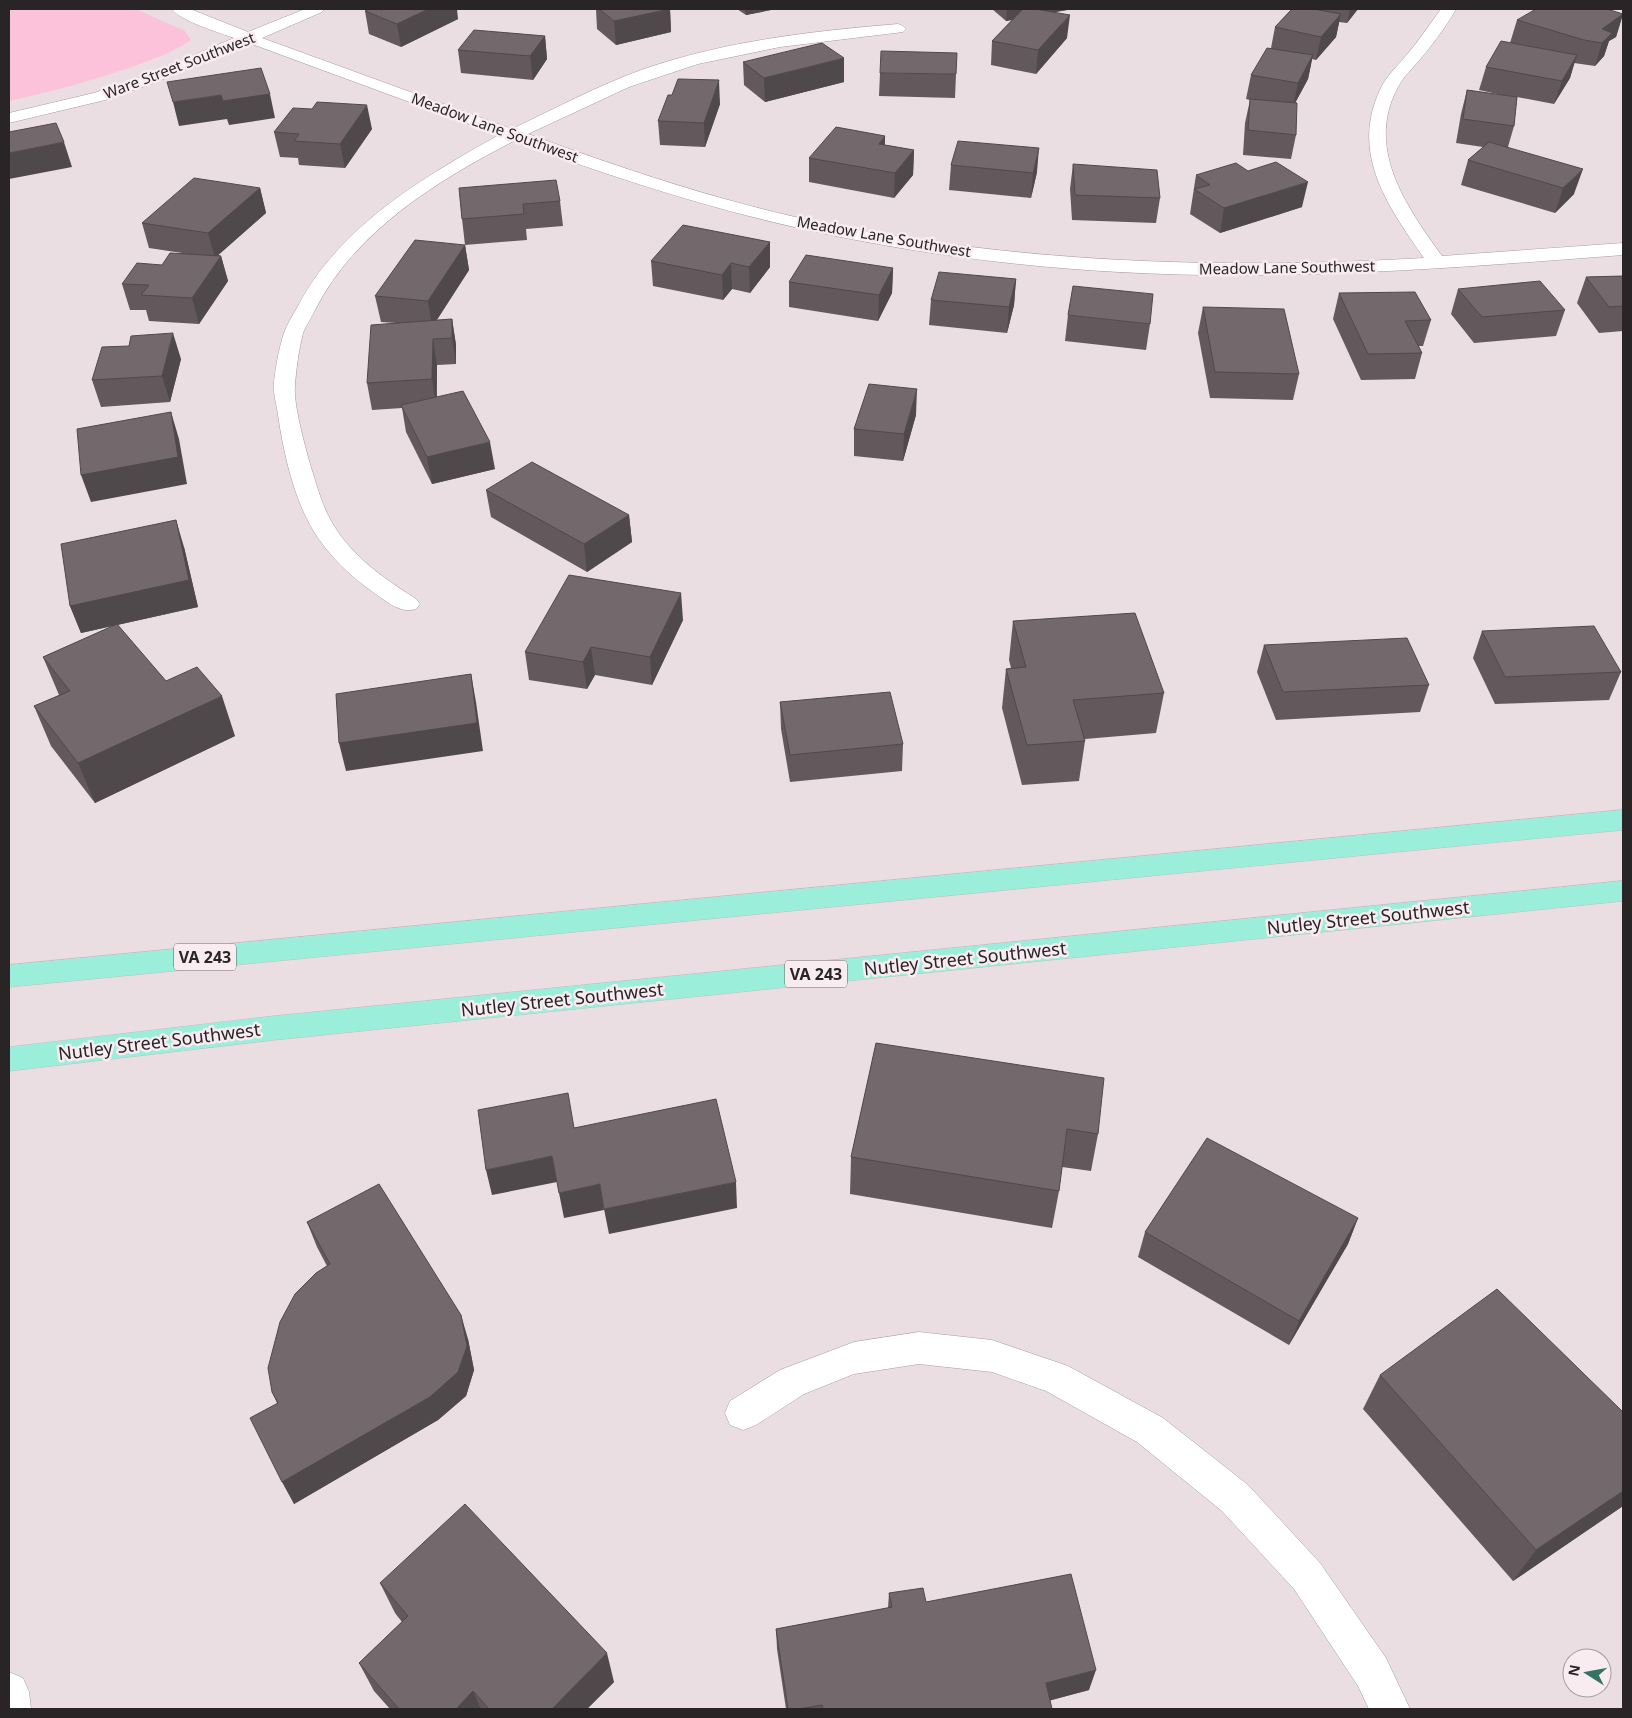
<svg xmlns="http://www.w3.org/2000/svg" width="1632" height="1718" viewBox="0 0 1632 1718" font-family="'Noto Sans',sans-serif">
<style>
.green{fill:#fbc2d9}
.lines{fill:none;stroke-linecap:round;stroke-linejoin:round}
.minor-casing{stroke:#a89da1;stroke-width:1}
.tertiary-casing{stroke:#a89da1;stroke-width:1}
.primary-casing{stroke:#bfbebe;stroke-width:1}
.minor{fill:#fff;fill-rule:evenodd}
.tertiary{fill:#fff;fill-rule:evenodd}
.primary{fill:#9befda;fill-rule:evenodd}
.wall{fill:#63595d}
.shaded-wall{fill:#50494c}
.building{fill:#73686c;stroke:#50494c}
.labels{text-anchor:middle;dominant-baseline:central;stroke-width:5;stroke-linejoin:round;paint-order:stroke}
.far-street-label{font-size:15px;fill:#292527;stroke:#f8ecf0}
.shield{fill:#f8ecf0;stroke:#676163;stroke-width:1}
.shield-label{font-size:16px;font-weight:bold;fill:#292527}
.street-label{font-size:18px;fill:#292527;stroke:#f8ecf0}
</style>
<rect width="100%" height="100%" fill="#eadee3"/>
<path class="green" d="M 9,9 L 136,9 L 185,31 L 191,40 C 173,53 152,59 132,67 C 91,81 50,92 9,101 Z"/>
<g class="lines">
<defs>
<path id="minor" d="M 172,9 L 190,9 L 248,32 L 305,9 L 324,9 L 322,12 L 262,38 L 512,129 C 556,108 599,85 644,69 C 725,41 813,31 898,24 L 903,26 L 906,29 L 903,32 L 780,47 L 698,64 L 629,87 L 528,134 C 621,168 715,200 813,221 C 1014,263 1220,270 1424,258 C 1386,204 1348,150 1383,84 C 1389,74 1397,66 1405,57 C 1418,42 1429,25 1441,9 L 1456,9 C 1446,27 1430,48 1416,64 C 1411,70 1405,75 1401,82 C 1362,145 1406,206 1442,256 L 1623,243 L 1623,255 C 1503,264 1382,274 1262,275 C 1111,277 959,263 812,231 C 710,209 612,177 514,141 C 438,180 355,231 315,310 C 312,317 306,325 303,333 C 299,349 296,369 295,386 C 293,403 305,446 310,464 C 316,482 320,500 329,517 C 348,554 382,577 416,599 L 420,604 L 416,609 C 400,614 386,601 373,592 C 349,575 328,555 313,530 C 293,496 284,454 278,415 C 277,406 274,397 274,389 C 273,378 280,344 284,333 C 287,324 293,315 298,306 C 340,226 422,178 499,135 L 249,43 L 154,83 L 105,100 L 9,123 L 9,113 L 94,93 L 142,77 L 234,38 C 220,33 178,20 172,9 Z
M 919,1332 L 992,1340 L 1068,1366 L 1163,1418 L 1248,1485 L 1320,1563 L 1386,1658 L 1410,1709 L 1369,1709 L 1358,1686 L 1294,1589 L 1222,1511 L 1137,1442 L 1046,1391 L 992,1372 L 919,1364 L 854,1374 L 804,1394 L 756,1425 L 743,1430 L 730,1425 L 725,1413 L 730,1401 L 780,1370 L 854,1342 Z"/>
<path id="tertiary" d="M 9,1672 L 23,1678 L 29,1692 L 31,1709 L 9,1709 Z"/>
<path id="primary" d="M 1623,810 L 1623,830 L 9,987 L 9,965 Z
M 1623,881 L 1623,901 L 274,1040 L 9,1071 L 9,1047 L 274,1016 Z"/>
</defs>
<use href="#minor" class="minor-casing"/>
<use href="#tertiary" class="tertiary-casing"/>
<use href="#primary" class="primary-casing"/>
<use href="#minor" class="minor"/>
<use href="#tertiary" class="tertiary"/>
<use href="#primary" class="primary"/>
</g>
<path class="wall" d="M 596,9 L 670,9 L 671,32 L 616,45 L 597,29 Z
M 737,9 L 776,9 L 746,15 Z
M 992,9 L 1073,9 L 1054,12 L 1067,38 L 1036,74 L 991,65 L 992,41 L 1012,20 L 1006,21 Z
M 1292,9 L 1358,9 L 1347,23 L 1339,22 L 1336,37 L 1316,60 L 1312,59 L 1308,79 L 1295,103 L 1296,135 L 1291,159 L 1243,155 L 1245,123 L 1250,100 L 1246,99 L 1251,75 L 1271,48 L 1275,27 Z
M 365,11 L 458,19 L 401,47 L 369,34 Z
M 1623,14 L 1616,37 L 1609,41 L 1604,56 L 1595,66 L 1574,63 L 1570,78 L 1554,104 L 1517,97 L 1514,126 L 1508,147 L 1574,194 L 1555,213 L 1461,185 L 1468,160 L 1483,147 L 1456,143 L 1461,114 L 1467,90 L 1502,95 L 1479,90 L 1486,67 L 1510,43 L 1517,20 Z
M 545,36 L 547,59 L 533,80 L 461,73 L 458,50 Z
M 743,62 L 844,82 L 765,102 L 744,85 Z
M 880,73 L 956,74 L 955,98 L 879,96 Z
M 720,104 L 705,147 L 660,145 L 658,121 Z
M 372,129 L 345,168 L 299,165 L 298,158 L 280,157 L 274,132 Z
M 885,136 L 885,145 L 914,150 L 913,175 L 894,198 L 809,182 L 809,158 Z
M 1073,164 L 1160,198 L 1156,223 L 1072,220 L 1070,189 Z
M 951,165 L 1037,172 L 1031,198 L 949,190 Z
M 1196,175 L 1302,207 L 1220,233 L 1190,214 Z
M 260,188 L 266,213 L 218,255 L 221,256 L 228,281 L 199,324 L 149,321 L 146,310 L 130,310 L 122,284 L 162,265 L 182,253 L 149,248 L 142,223 Z
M 459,188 L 560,201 L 563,226 L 526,229 L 527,240 L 465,245 L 462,219 Z
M 770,242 L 770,267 L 750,293 L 732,289 L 723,300 L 653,286 L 651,261 Z
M 465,245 L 469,270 L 437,320 L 452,319 L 456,345 L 456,364 L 437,365 L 437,397 L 495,469 L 432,484 L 406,432 L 402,408 L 372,410 L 367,383 L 396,323 L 381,322 L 375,296 Z
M 893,268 L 892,293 L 878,321 L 789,307 L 789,282 Z
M 1623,276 L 1623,331 L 1599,333 L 1577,303 L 1586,277 Z
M 1016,279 L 1014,305 L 1007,333 L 929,325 L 931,300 Z
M 1458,289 L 1565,310 L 1556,336 L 1474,343 L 1451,314 Z
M 1339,293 L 1431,320 L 1423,346 L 1419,346 L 1422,353 L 1415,379 L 1361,380 L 1333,319 Z
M 1203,307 L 1299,374 L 1293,400 L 1210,398 L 1198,333 Z
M 1068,315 L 1150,324 L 1146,350 L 1065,341 Z
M 129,346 L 181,359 L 170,402 L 101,407 L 92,380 Z
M 916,415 L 903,461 L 854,456 L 854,429 Z
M 486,490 L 629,515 L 632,542 L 587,572 L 491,517 Z
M 184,547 L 198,607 L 117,625 L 166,681 L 235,736 L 95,803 L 51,746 L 34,706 L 59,695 L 43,657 L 116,625 L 81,633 L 70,606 Z
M 683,620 L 652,685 L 595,675 L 587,689 L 529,680 L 525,652 Z
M 1013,621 L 1164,693 L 1156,733 L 1085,739 L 1085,741 L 1079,781 L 1022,785 L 1002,708 L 1006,669 L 1011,668 L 1009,660 Z
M 1482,631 L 1621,672 L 1609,700 L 1495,704 L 1473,658 Z
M 1264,645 L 1429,685 L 1420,712 L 1276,720 L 1257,672 Z
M 780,702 L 903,744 L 902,771 L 790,782 L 781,729 Z
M 876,1043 L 1098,1134 L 1091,1171 L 1062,1167 L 1059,1191 L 1052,1228 L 850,1194 L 851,1157 Z
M 1358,1218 L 1348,1244 L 1289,1345 L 1138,1257 L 1145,1232 Z
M 307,1222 L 468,1339 L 474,1370 L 466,1396 L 438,1420 L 294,1504 L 277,1403 L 272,1392 L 327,1266 L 317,1247 Z
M 1380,1375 L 1623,1506 L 1513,1581 L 1363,1409 Z
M 380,1583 L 614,1682 L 587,1709 L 390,1709 L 374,1691 L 359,1663 L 402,1622 L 395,1613 Z
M 889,1593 L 926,1602 L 1089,1690 L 1050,1700 L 1052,1709 L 786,1709 L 777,1649 L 776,1629 L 888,1608 Z"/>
<path class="shaded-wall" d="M 428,9 L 457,9 L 458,19 L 401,47 L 397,24 Z
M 670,9 L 671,32 L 616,45 L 614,21 Z
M 745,9 L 776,9 L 746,15 Z
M 1007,9 L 1073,9 L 1006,21 Z
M 1350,9 L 1358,9 L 1347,23 Z
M 1341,14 L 1336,37 L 1316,60 L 1321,37 Z
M 1623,14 L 1616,37 L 1609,41 L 1604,56 L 1595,66 L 1602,43 L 1602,29 Z
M 1070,15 L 1067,38 L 1036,74 L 1038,50 Z
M 545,36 L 547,59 L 533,80 L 530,56 Z
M 1313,55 L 1308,79 L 1293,107 L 1298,83 Z
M 1577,55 L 1570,78 L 1554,104 L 1562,81 Z
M 844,58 L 844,82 L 765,102 L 764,78 Z
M 719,80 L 720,104 L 705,147 L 704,123 Z
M 270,94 L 275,118 L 229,125 L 227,119 L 179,126 L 173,102 L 221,95 Z
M 367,105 L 372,129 L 345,168 L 340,144 Z
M 885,136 L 884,160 L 879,144 Z
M 64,142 L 72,167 L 9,179 L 9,153 Z
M 1039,148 L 1037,172 L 1031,198 L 1033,173 Z
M 914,150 L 913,175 L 894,198 L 895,173 Z
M 1583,169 L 1574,194 L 1555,213 L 1563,188 Z
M 1308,182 L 1302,207 L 1220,233 L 1224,208 Z
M 260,188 L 266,213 L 215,258 L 208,233 Z
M 770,242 L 770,267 L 750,293 L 749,267 Z
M 465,245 L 469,270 L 432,327 L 428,301 Z
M 221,256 L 228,281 L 199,324 L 192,298 Z
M 731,263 L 732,289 L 723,300 L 722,275 Z
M 893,268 L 892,293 L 878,321 L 879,295 Z
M 1016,279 L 1014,305 L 1007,333 L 1009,307 Z
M 452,319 L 456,345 L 456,364 L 452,338 Z
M 173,333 L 181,359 L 170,402 L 162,376 Z
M 433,339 L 437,365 L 436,405 L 432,379 Z
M 917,389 L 916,415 L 903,461 L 904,434 Z
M 171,412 L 179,439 L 187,484 L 91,502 L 81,475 Z
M 490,442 L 495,469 L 432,484 L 427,457 Z
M 629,515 L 632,542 L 587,572 L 584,544 Z
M 176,520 L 184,547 L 198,607 L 81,633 L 70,606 Z
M 681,593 L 683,620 L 652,685 L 650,657 Z
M 591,647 L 595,675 L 587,689 L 583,662 Z
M 471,674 L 476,702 L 483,751 L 346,771 L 339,743 Z
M 222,696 L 235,736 L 95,803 L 78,763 Z
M 552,1156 L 557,1182 L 492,1195 L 486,1170 Z
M 736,1182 L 737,1208 L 609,1234 L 604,1209 Z
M 600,1184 L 604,1210 L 564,1218 L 559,1193 Z
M 1358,1218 L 1348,1244 L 1289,1345 L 1299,1321 Z
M 461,1315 L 468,1339 L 474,1370 L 466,1396 L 438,1420 L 294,1504 L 282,1482 Z
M 1623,1491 L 1623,1506 L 1513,1581 L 1536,1550 Z
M 607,1653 L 614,1682 L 587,1709 L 552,1709 Z
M 1096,1670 L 1089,1690 L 1041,1703 L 1046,1683 Z
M 473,1691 L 481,1709 L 456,1709 Z"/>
<path class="building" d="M 370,9 L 428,9 L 397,24 L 365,11 Z
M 599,9 L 670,9 L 614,21 Z
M 1023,9 L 1035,9 L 1070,15 L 1038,50 L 992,41 Z
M 1292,9 L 1314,9 L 1341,14 L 1321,37 L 1275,27 Z
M 1536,9 L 1607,9 L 1623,14 L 1602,29 L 1612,33 L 1602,43 L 1584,40 L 1517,20 Z
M 474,30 L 545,36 L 530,56 L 458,50 Z
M 1501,41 L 1577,55 L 1562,81 L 1486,67 Z
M 822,43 L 844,58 L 764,78 L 743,62 Z
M 1267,48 L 1313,55 L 1298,83 L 1251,75 Z
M 881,51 L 957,53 L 956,74 L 880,73 Z
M 261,68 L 270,94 L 223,101 L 221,95 L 173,102 L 167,82 Z
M 678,79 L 719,80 L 704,123 L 658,121 L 668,95 L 672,95 Z
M 1467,90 L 1517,97 L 1514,126 L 1463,119 Z
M 1250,99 L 1297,103 L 1296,135 L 1248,130 Z
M 317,102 L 367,105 L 340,144 L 294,141 L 299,134 L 274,132 L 293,108 L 312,109 Z
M 56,123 L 64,142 L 9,153 L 9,132 Z
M 836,127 L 885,136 L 879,144 L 914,150 L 895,173 L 809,158 Z
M 958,141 L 1039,148 L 1033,173 L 951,165 Z
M 1489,142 L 1583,169 L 1563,188 L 1468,160 Z
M 1276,162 L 1308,182 L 1224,208 L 1194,189 L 1210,185 L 1196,175 L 1236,163 L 1248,171 Z
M 1073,164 L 1157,170 L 1160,198 L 1075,195 Z
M 194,178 L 260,188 L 208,233 L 142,223 Z
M 556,180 L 560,201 L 523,204 L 524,214 L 462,219 L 459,188 Z
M 683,225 L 770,242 L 749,267 L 731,263 L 722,275 L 651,261 Z
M 415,240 L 465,245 L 428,301 L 375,296 Z
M 170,253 L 221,256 L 192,298 L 141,295 L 149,285 L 122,284 L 137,263 L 162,265 Z
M 806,255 L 893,268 L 879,295 L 789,282 Z
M 939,272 L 1016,279 L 1009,307 L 931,300 Z
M 1623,276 L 1623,306 L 1609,307 L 1586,277 Z
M 1540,281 L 1565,310 L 1482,317 L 1458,289 Z
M 1073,286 L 1153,294 L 1150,324 L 1068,315 Z
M 1415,292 L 1431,320 L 1405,321 L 1422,353 L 1368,354 L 1339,293 Z
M 1203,307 L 1284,309 L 1299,374 L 1215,372 Z
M 452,319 L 452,338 L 433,339 L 432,379 L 367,383 L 371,325 Z
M 173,333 L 162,376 L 92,380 L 102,347 L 129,346 L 131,336 Z
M 869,384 L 917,389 L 904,434 L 854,429 Z
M 463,391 L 490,442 L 427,457 L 401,405 Z
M 171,412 L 178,457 L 81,475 L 77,429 Z
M 532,462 L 629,515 L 584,544 L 486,490 Z
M 176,520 L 189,580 L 70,606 L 61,544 Z
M 569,575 L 681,593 L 650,657 L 591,647 L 583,662 L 525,652 Z
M 1135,613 L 1164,693 L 1073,700 L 1085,741 L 1027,745 L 1006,669 L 1026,667 L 1013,621 Z
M 117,624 L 166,681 L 197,667 L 222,696 L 78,763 L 34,706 L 70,691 L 43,657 Z
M 1594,626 L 1621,672 L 1505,677 L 1482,631 Z
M 1407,638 L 1429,685 L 1283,692 L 1264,645 Z
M 471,674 L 477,723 L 339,743 L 336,694 Z
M 890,692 L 903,744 L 790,755 L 780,702 Z
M 876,1043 L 1104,1078 L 1098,1134 L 1067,1129 L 1059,1191 L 851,1157 Z
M 568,1093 L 574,1128 L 716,1099 L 736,1182 L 604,1209 L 600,1184 L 559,1193 L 552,1156 L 486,1170 L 478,1110 Z
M 1207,1138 L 1358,1218 L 1299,1321 L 1145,1232 Z
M 379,1184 L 461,1315 L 467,1346 L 458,1372 L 430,1397 L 282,1482 L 250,1418 L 278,1403 L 272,1392 L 268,1368 L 280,1322 L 295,1294 L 316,1273 L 330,1264 L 307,1222 Z
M 1497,1289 L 1623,1412 L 1623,1491 L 1536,1550 L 1380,1375 Z
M 465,1504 L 607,1653 L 552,1709 L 489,1709 L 473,1691 L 456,1709 L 399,1709 L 359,1663 L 408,1616 L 380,1583 Z
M 1071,1574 L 1096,1670 L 1046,1683 L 1052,1709 L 823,1709 L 822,1705 L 799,1709 L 788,1709 L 776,1629 L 892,1607 L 889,1593 L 923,1588 L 926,1602 Z"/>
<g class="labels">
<g class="far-street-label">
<text transform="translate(179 65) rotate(-21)">Ware Street Southwest</text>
<text transform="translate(495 127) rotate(20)">Meadow Lane Southwest</text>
<text transform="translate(884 236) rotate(10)">Meadow Lane Southwest</text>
<text transform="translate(1287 267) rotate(-1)">Meadow Lane Southwest</text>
</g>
<g class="shield">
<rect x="174" y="943.5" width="62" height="27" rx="4"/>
<rect x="785" y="960.5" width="62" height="27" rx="4"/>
</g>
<g class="shield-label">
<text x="205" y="957">VA 243</text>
<text x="816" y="974">VA 243</text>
</g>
<g class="street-label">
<text transform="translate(1368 917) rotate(-6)">Nutley Street Southwest</text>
<text transform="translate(965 958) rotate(-6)">Nutley Street Southwest</text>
<text transform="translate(562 999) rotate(-6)">Nutley Street Southwest</text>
<text transform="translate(159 1041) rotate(-7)">Nutley Street Southwest</text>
</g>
</g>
<rect width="1632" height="1718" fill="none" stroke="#292527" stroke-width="20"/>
<g transform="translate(1587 1673) rotate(281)"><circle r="24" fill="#f8ecf0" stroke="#a59ca0"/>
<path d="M0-4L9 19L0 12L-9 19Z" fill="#337463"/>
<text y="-8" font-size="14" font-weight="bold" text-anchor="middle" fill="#292527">N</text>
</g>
</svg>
